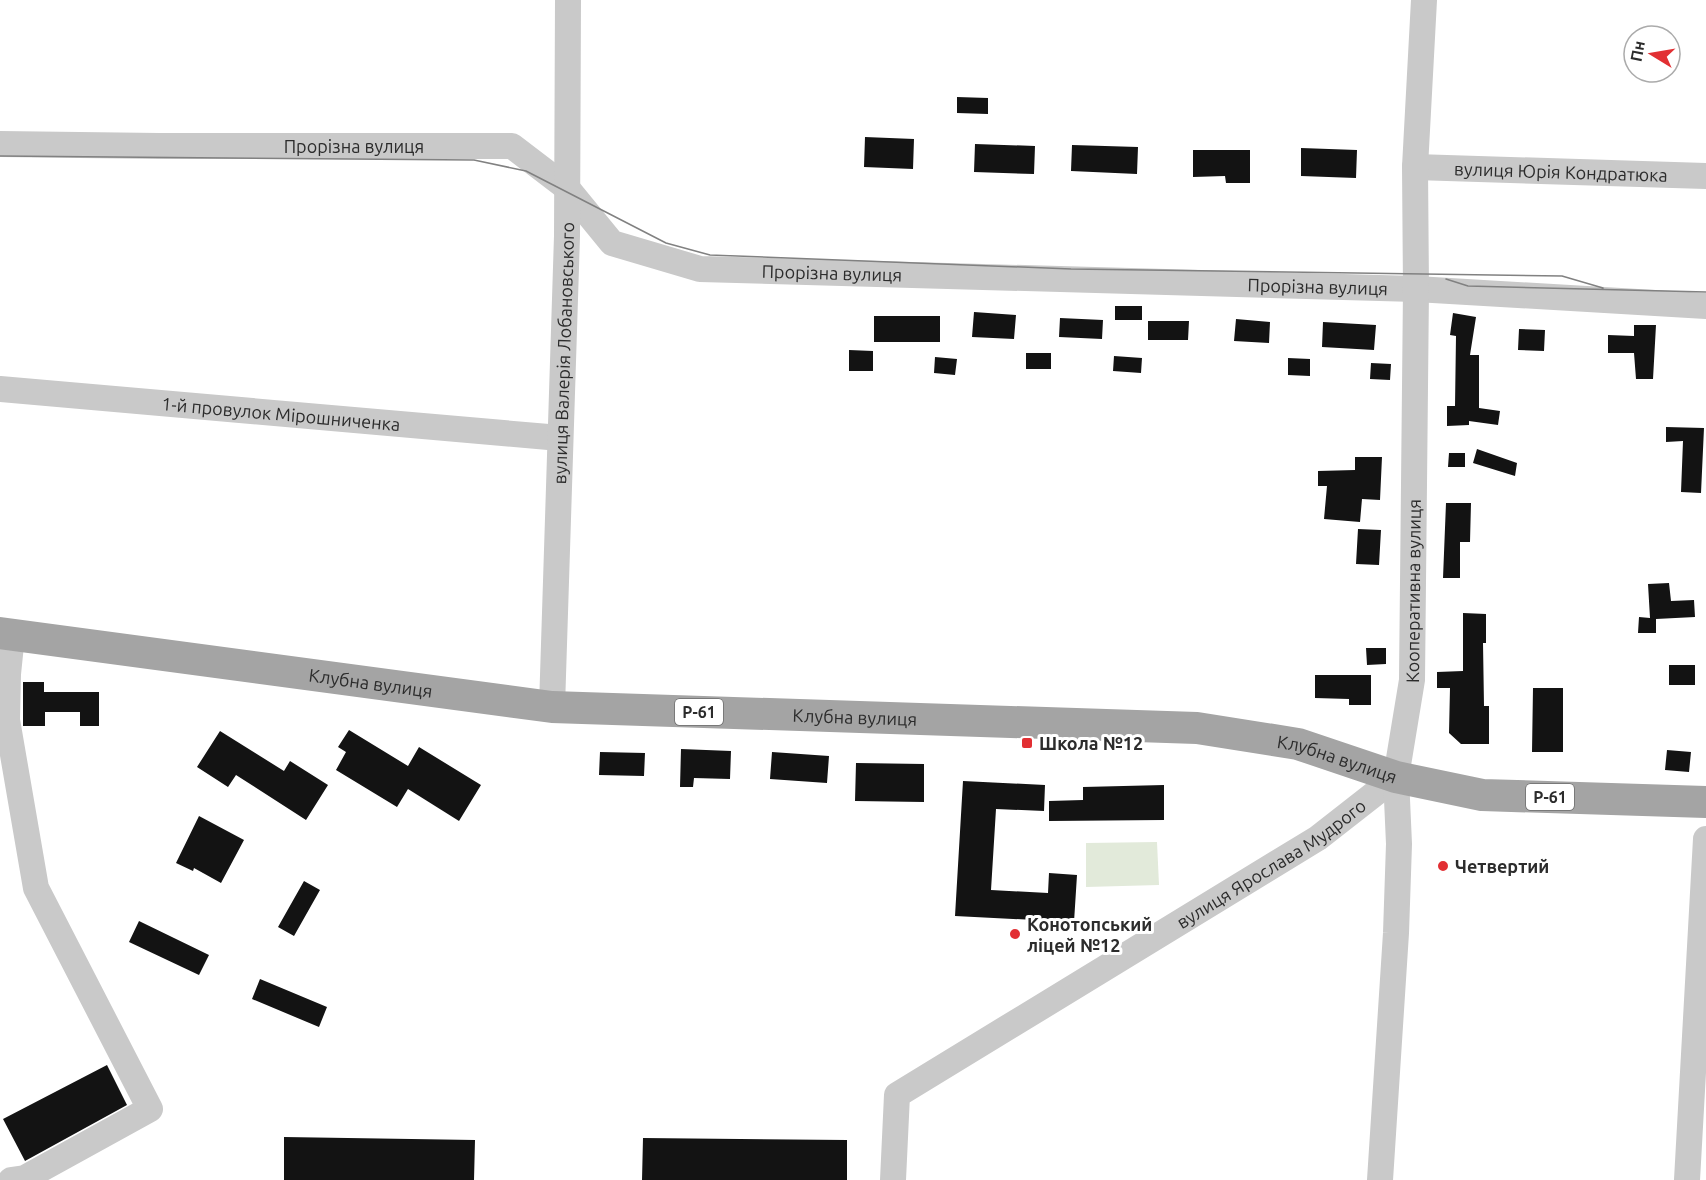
<svg xmlns="http://www.w3.org/2000/svg" width="1706" height="1180" viewBox="0 0 1706 1180" font-family="Ubuntu,sans-serif">
<style>
.pitch{fill:#e2eada}
.building{fill:#131313}
.lines{fill:none;stroke-linecap:round;stroke-linejoin:round}
.minor{stroke:#c9c9c9;stroke-width:26}
.major{stroke:#a4a4a4;stroke-width:32}
.tram{stroke:#818181;stroke-width:1.5}
.poi-dot{fill:#e22f33;stroke:#fff;stroke-width:2}
.labels{text-anchor:middle;dominant-baseline:central;stroke-width:6;stroke-linejoin:round;paint-order:stroke}
.shield{fill:#fff;stroke:#6b6b6b;stroke-width:1.5}
.shield-label{font-size:16px;font-weight:bold;fill:#2c2c2c}
.street-label{font-size:18px;fill:#2c2c2c;stroke:#fff}
.poi-label{font-size:18px;font-weight:bold;fill:#2c2c2c;stroke:#fff;text-anchor:start}
</style>
<rect width="100%" height="100%" fill="#fff"/>
<path class="pitch" d="M 1157,842 L 1159,885 L 1086,887 L 1086,843 Z"/>
<path class="building" d="M 957,97 L 988,98 L 988,114 L 957,113 Z
M 865,137 L 914,139 L 913,169 L 864,167 Z
M 975,144 L 1035,146 L 1034,174 L 974,172 Z
M 1072,145 L 1138,147 L 1137,174 L 1071,171 Z
M 1301,148 L 1357,150 L 1356,178 L 1301,176 Z
M 1193,150 L 1250,150 L 1250,183 L 1226,183 L 1225,176 L 1193,177 Z
M 1115,306 L 1142,306 L 1142,320 L 1115,320 Z
M 974,312 L 1016,315 L 1014,339 L 972,337 Z
M 1453,313 L 1476,317 L 1470,355 L 1479,355 L 1479,408 L 1500,411 L 1498,425 L 1469,421 L 1469,425 L 1447,426 L 1447,406 L 1455,406 L 1456,336 L 1450,335 Z
M 874,316 L 940,316 L 940,342 L 874,342 Z
M 1060,318 L 1103,320 L 1102,339 L 1059,337 Z
M 1236,319 L 1270,322 L 1269,343 L 1234,341 Z
M 1148,321 L 1189,321 L 1188,340 L 1148,340 Z
M 1323,322 L 1376,325 L 1374,350 L 1322,347 Z
M 1634,325 L 1656,325 L 1653,379 L 1636,379 L 1634,353 L 1608,353 L 1608,335 L 1634,336 Z
M 1519,329 L 1545,330 L 1544,351 L 1518,350 Z
M 849,350 L 873,351 L 873,371 L 849,371 Z
M 1026,353 L 1051,353 L 1051,369 L 1026,369 Z
M 1114,356 L 1142,358 L 1141,373 L 1113,371 Z
M 935,357 L 957,359 L 955,375 L 934,373 Z
M 1288,358 L 1310,359 L 1310,376 L 1288,375 Z
M 1371,363 L 1391,364 L 1390,380 L 1370,379 Z
M 1666,427 L 1704,428 L 1701,493 L 1681,492 L 1683,441 L 1666,442 Z
M 1477,449 L 1517,463 L 1515,476 L 1473,463 Z
M 1449,453 L 1465,453 L 1465,467 L 1448,467 Z
M 1355,457 L 1382,457 L 1380,500 L 1362,499 L 1360,522 L 1324,519 L 1327,486 L 1318,486 L 1318,471 L 1355,470 Z
M 1446,503 L 1471,503 L 1470,542 L 1460,542 L 1460,578 L 1443,578 Z
M 1358,529 L 1381,530 L 1379,565 L 1356,564 Z
M 1669,583 L 1671,601 L 1694,600 L 1695,617 L 1656,619 L 1656,633 L 1638,633 L 1639,617 L 1650,618 L 1648,584 Z
M 1463,613 L 1486,614 L 1486,643 L 1483,643 L 1484,706 L 1489,706 L 1489,744 L 1461,744 L 1449,733 L 1450,688 L 1437,688 L 1437,672 L 1463,671 Z
M 1366,648 L 1386,648 L 1386,664 L 1367,665 Z
M 1669,665 L 1695,665 L 1695,685 L 1669,685 Z
M 1315,675 L 1371,675 L 1371,705 L 1349,705 L 1349,699 L 1315,698 Z
M 23,682 L 44,682 L 44,692 L 99,692 L 99,726 L 80,726 L 80,712 L 45,712 L 45,726 L 23,726 Z
M 1533,688 L 1563,688 L 1563,752 L 1532,752 Z
M 349,730 L 408,766 L 419,747 L 481,785 L 459,821 L 408,789 L 397,807 L 336,770 L 346,752 L 338,747 Z
M 220,731 L 284,771 L 290,761 L 328,785 L 306,820 L 236,775 L 228,787 L 197,767 Z
M 681,749 L 731,751 L 730,779 L 694,778 L 693,787 L 680,787 Z
M 1667,750 L 1691,752 L 1689,772 L 1665,770 Z
M 600,752 L 645,753 L 644,776 L 599,775 Z
M 772,752 L 829,756 L 827,783 L 770,779 Z
M 856,763 L 924,764 L 924,802 L 855,801 Z
M 963,781 L 1045,785 L 1044,811 L 996,809 L 991,890 L 1048,893 L 1049,873 L 1077,875 L 1074,922 L 955,916 Z
M 1164,785 L 1164,820 L 1049,821 L 1049,801 L 1083,800 L 1083,787 Z
M 199,816 L 244,840 L 221,883 L 194,868 L 193,871 L 176,863 Z
M 304,881 L 320,890 L 294,936 L 278,927 Z
M 139,921 L 209,955 L 199,975 L 129,942 Z
M 260,979 L 327,1007 L 319,1027 L 252,999 Z
M 107,1065 L 127,1105 L 25,1161 L 3,1119 Z
M 284,1137 L 475,1140 L 474,1180 L 284,1180 Z
M 643,1138 L 847,1140 L 847,1180 L 642,1180 Z"/>
<g class="lines">
<g class="minor">
<path id="s1" d="M 0,144 L 159,146 L 512,146 L 567,188 L 612,243 L 700,269 L 1416,289 L 1706,306"/>
<path id="s2" d="M 1415,167 L 1706,176"/>
<path id="s3" d="M 0,389 L 560,438"/>
<path id="s4" d="M 552,707 L 567,236 L 568,0"/>
<path d="M 11,1180 L 25,1178 L 150,1109 L 36,888 L 7,720 L 8,674 L 12,635"/>
<path id="s5" d="M 893,1180 L 897,1095 L 1318,838 L 1396,777"/>
<path id="s6" d="M 1380,1180 L 1396,933 L 1399,844 L 1396,777 L 1412,680 L 1416,289 L 1415,167 L 1424,0"/>
<path d="M 1687,1180 L 1706,839"/>
</g>
<path class="major" id="s7" d="M 0,633 L 552,707 L 1197,728 L 1298,744 L 1396,777 L 1482,795 L 1706,802"/>
<path class="tram" d="M 0,156 L 474,160 L 526,171 L 666,243 L 710,255 L 1071,269 L 1562,276 L 1603,288
M 1446,279 L 1468,286 L 1706,292"/>
</g>
<g class="poi-dot">
<rect x="1021" y="737" width="12" height="12" rx="3"/>
<circle cx="1443" cy="866" r="6"/>
<circle cx="1015" cy="934" r="6"/>
</g>
<g class="labels">
<g class="shield">
<rect x="675" y="699" width="48" height="26" rx="4.5"/>
<rect x="1526" y="784" width="48" height="26" rx="4.5"/>
</g>
<g class="shield-label">
<text x="699" y="712">Р-61</text>
<text x="1550" y="797">Р-61</text>
</g>
<g class="street-label">
<text stroke="none"><textPath href="#s1" startOffset="354">Прорізна вулиця</textPath></text>
<text stroke="none"><textPath href="#s2" startOffset="146">вулиця Юрія Кондратюка</textPath></text>
<text stroke="none"><textPath href="#s1" startOffset="876">Прорізна вулиця</textPath></text>
<text stroke="none"><textPath href="#s1" startOffset="1362">Прорізна вулиця</textPath></text>
<text stroke="none"><textPath href="#s4" startOffset="354">вулиця Валерія Лобановського</textPath></text>
<text stroke="none"><textPath href="#s3" startOffset="282">1-й провулок Мірошниченка</textPath></text>
<text stroke="none"><textPath href="#s6" startOffset="591">Кооперативна вулиця</textPath></text>
<text stroke="none"><textPath href="#s7" startOffset="374">Клубна вулиця</textPath></text>
<text stroke="none"><textPath href="#s7" startOffset="860">Клубна вулиця</textPath></text>
<text stroke="none"><textPath href="#s7" startOffset="1346">Клубна вулиця</textPath></text>
<text stroke="none"><textPath href="#s5" startOffset="525">вулиця Ярослава Мудрого</textPath></text>
</g>
<g class="poi-label">
<text x="1039" y="743">Школа №12</text>
<text x="1455" y="866">Четвертий</text>
<text x="1027" y="924">Конотопський<tspan x="1027" dy="21">ліцей №12</tspan></text>
</g>
</g>
<g transform="translate(1652 54) rotate(281)"><circle r="28" fill="#ffffff" stroke="#ababab" stroke-width="1.5"/>
<path d="M0-4.5L10 22L0 15L-10 22Z" fill="#e22f33"/>
<text y="-9" font-size="16" font-weight="bold" text-anchor="middle" fill="#2c2c2c">Пн</text>
</g>
</svg>
